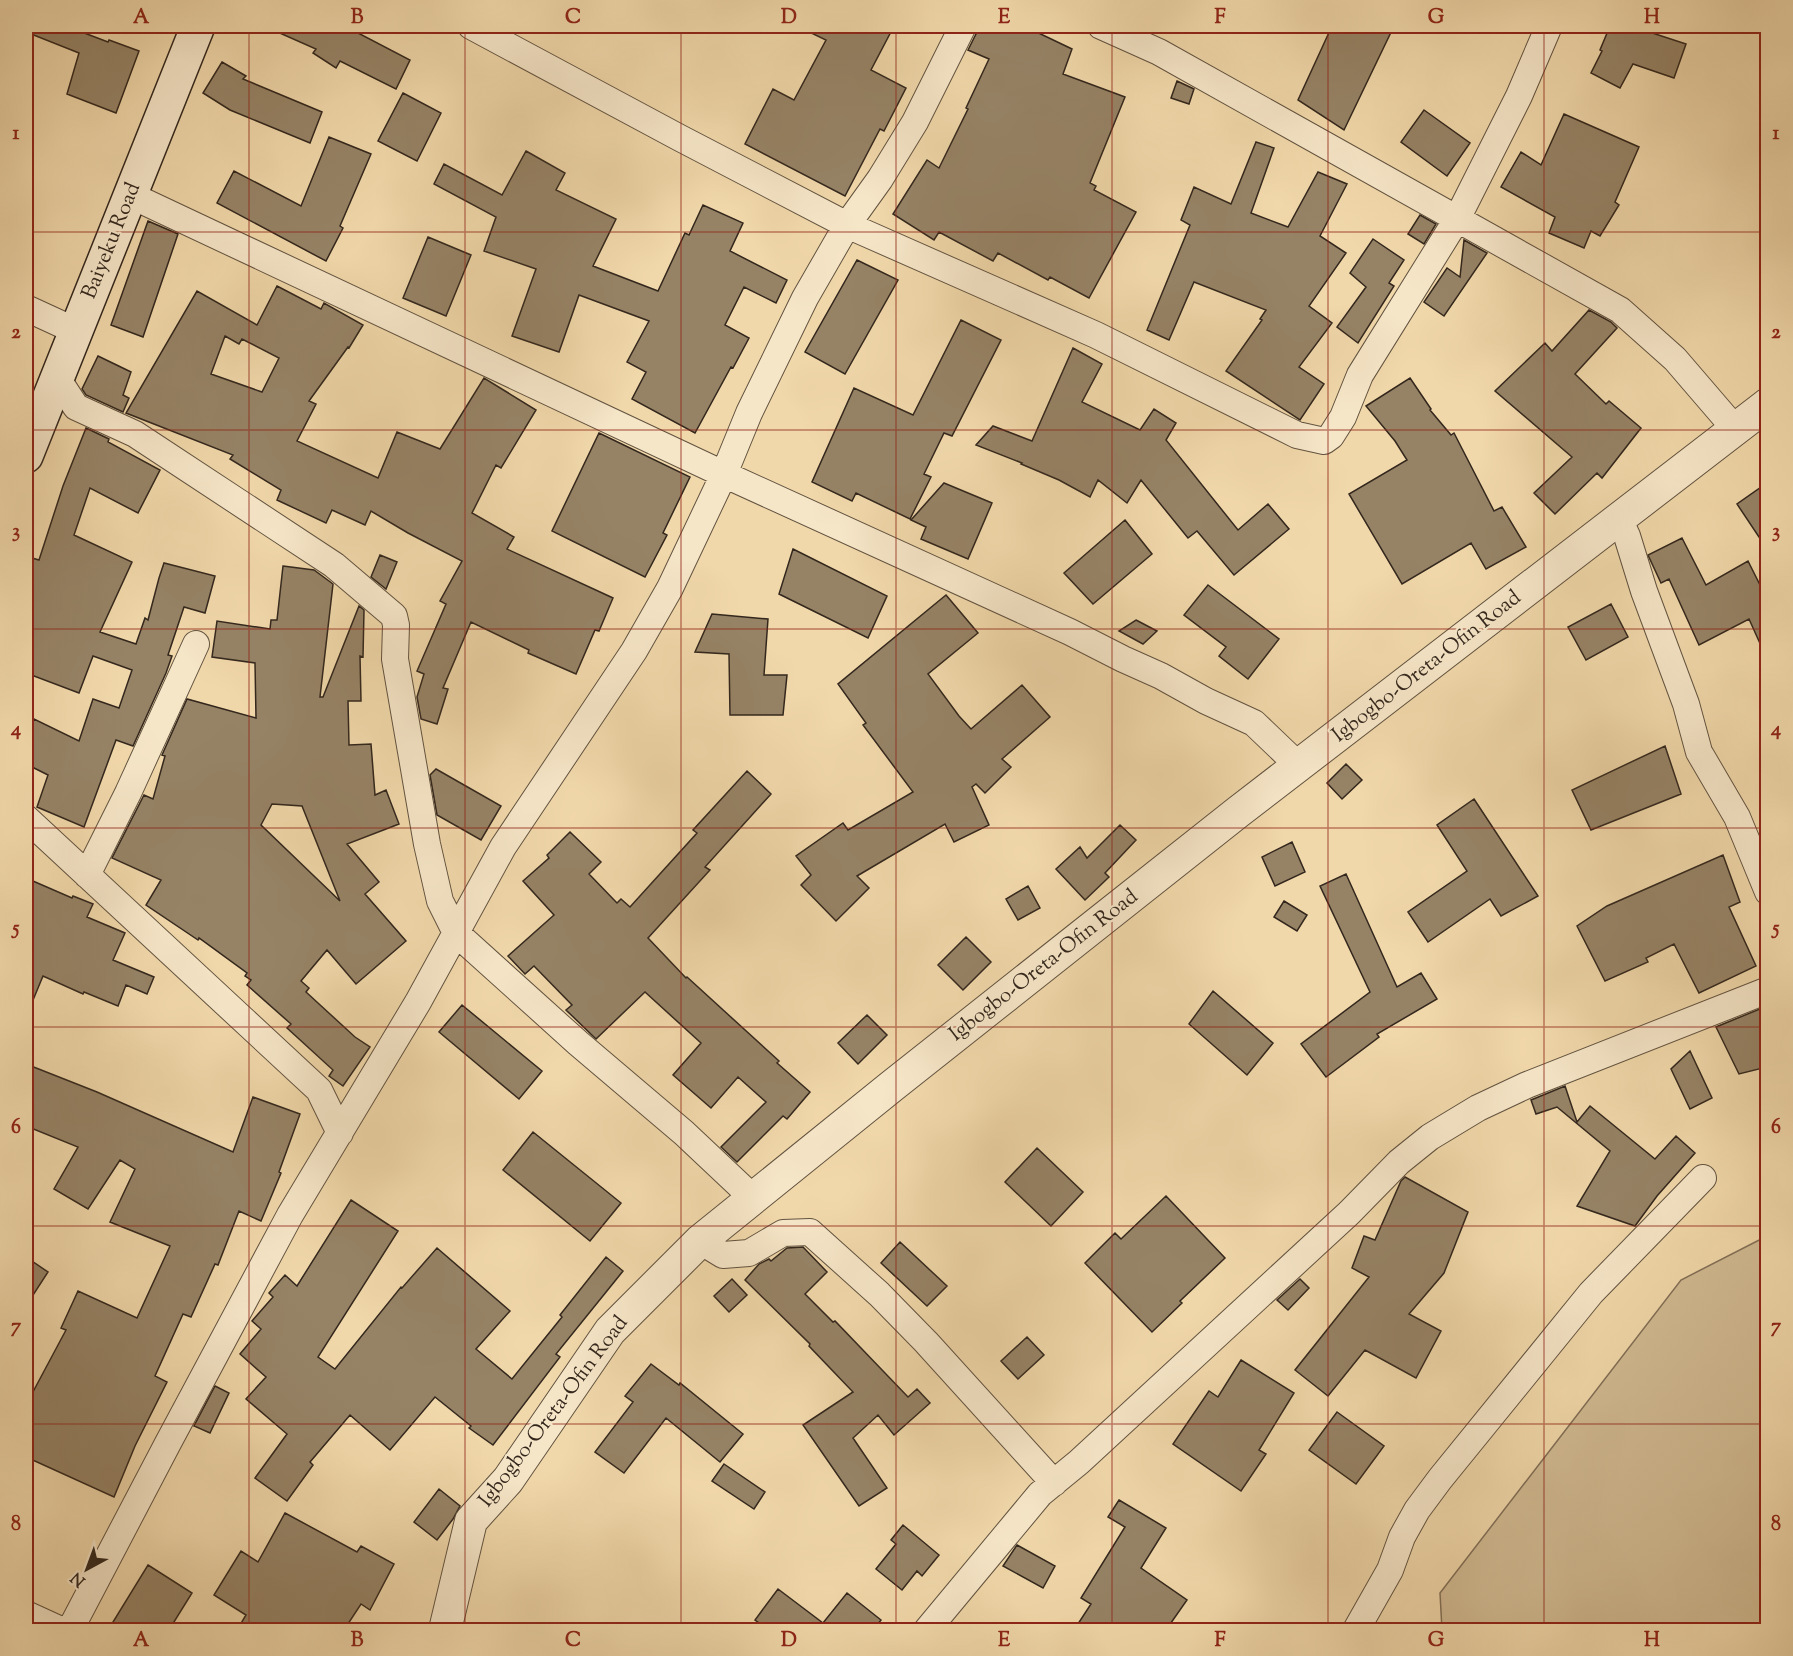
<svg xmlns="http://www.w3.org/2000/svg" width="1793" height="1656" viewBox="0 0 1793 1656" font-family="'Sorts Mill Goudy',serif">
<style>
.green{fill:#d1ba92;stroke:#827058;stroke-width:1.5}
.building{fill:#968366;stroke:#33271d;stroke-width:1.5;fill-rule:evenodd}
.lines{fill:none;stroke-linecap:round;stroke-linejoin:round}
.minor-casing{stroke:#625340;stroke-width:28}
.tertiary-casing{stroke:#625340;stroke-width:34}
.secondary-casing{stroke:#33271d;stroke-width:36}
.minor{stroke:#f6e6c8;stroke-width:26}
.tertiary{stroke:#f6e6c8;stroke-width:32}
.secondary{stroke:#f6e6c8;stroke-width:33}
.grid{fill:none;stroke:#8f2418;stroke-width:1.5;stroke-opacity:0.55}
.labels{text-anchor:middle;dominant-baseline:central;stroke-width:4.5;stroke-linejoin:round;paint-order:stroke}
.street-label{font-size:21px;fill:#33271d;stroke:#f6e6c8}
.neatline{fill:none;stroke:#8f2418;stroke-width:2}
.grid-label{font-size:20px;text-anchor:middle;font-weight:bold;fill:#8f2418}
</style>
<rect width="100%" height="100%" fill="#f1d8aa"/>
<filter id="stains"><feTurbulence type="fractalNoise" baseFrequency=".00333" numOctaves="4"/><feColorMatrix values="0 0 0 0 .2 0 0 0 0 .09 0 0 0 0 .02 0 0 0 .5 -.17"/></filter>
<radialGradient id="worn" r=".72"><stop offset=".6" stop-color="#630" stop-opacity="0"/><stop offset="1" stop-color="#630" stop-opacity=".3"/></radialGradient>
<path class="green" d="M 1767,1236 L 1767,1630 L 1442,1630 L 1440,1593 L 1681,1280 Z"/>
<path class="building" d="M 26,26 L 66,26 L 108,42 L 109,40 L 139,51 L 116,113 L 67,94 L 79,53 L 26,32 Z
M 264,26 L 364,26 L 358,33 L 410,60 L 396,89 L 340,61 L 336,68 L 313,53 L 316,49 Z
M 797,26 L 894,26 L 871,70 L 906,88 L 884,131 L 880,129 L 845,196 L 745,144 L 773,89 L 794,100 L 826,40 Z
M 980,26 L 1024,26 L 1072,49 L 1063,74 L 1125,97 L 1090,183 L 1096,186 L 1094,190 L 1136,212 L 1089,298 L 1050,277 L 1048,280 L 998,253 L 993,261 L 939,232 L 934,240 L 893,214 L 927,160 L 939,168 L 968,109 L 966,108 L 989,59 L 968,50 Z
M 1332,26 L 1394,26 L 1344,130 L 1298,100 Z
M 1610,26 L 1631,26 L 1686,44 L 1674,78 L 1633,64 L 1620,88 L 1591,73 L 1602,51 L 1600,50 Z
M 222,62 L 246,76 L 243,79 L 322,112 L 310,143 L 230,110 L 203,93 Z
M 1177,81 L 1194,89 L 1189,104 L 1171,98 Z
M 403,93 L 441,113 L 417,161 L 378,141 Z
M 1424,110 L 1470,143 L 1447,176 L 1401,142 Z
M 1564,114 L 1639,147 L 1615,202 L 1619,205 L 1600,236 L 1591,231 L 1584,248 L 1549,233 L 1555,217 L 1501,187 L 1521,152 L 1541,165 Z
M 329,137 L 371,154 L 340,226 L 343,228 L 326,261 L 217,203 L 234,171 L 301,206 Z
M 1256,142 L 1274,148 L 1251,213 L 1288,227 L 1318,172 L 1347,184 L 1320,236 L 1346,253 L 1309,306 L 1332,323 L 1299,367 L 1324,384 L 1300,420 L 1226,371 L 1262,320 L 1260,319 L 1266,310 L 1194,282 L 1169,340 L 1147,330 L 1190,225 L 1181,220 L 1194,187 L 1231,204 Z
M 526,151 L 565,173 L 556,190 L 616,219 L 593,266 L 658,291 L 685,233 L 689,235 L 703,205 L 743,223 L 730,251 L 787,280 L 776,303 L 744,287 L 725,325 L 749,338 L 733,368 L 731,367 L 695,433 L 632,399 L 646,372 L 627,362 L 649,321 L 579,295 L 559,352 L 512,336 L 536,269 L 484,251 L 496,217 L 434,184 L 444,164 L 502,195 Z
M 1420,215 L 1436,224 L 1424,244 L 1408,234 Z
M 148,221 L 178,234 L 143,337 L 111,325 Z
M 428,237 L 471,255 L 446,316 L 403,298 Z
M 1373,239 L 1404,260 L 1389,283 L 1394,286 L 1358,343 L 1337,327 L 1366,287 L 1350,273 Z
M 1464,240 L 1487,253 L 1444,316 L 1424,302 L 1447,268 L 1460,277 Z
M 857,260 L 898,280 L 845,374 L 805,352 Z
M 277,286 L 321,309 L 324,303 L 363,325 L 349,348 L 348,347 L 309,401 L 316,404 L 297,441 L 378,478 L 397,432 L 440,449 L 484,378 L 536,410 L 501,468 L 496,465 L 472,513 L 514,537 L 507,549 L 613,598 L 599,631 L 595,630 L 576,674 L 528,653 L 529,650 L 471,622 L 443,688 L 448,689 L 437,724 L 421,719 L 417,697 L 424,674 L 417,671 L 446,604 L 440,601 L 462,561 L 408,533 L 371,511 L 365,525 L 332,510 L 326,523 L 277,500 L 281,490 L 230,459 L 233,455 L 126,413 L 197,291 L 257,325 ZM 225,336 L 239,344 L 242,339 L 279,358 L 262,392 L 211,374 Z
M 1589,310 L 1611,322 L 1617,328 L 1575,374 L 1606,404 L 1609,401 L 1641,428 L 1602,478 L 1597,473 L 1555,514 L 1534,493 L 1572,457 L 1495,391 L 1545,343 L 1552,351 Z
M 961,320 L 1001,340 L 952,436 L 944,433 L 924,474 L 931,477 L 910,519 L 856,493 L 852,501 L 812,482 L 854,388 L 913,415 Z
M 1073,348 L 1102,364 L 1082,402 L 1140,430 L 1154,409 L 1176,423 L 1166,440 L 1238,530 L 1268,504 L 1289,529 L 1234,575 L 1197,531 L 1188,538 L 1141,480 L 1127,503 L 1098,480 L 1090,497 L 1059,480 L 1021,464 L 1022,463 L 976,445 L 993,426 L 1032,441 Z
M 98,356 L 131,372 L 123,395 L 129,398 L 123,412 L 86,395 L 82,389 Z
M 1410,378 L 1431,409 L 1430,410 L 1451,435 L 1454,433 L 1494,511 L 1502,507 L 1526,547 L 1486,569 L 1471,543 L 1402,584 L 1349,494 L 1407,460 L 1395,441 L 1366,406 Z
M 86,428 L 109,439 L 108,442 L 160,470 L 138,513 L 90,488 L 74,535 L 132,562 L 100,632 L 136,644 L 145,618 L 148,620 L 159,578 L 164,563 L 215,576 L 205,613 L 184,607 L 168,655 L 172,656 L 166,673 L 133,746 L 116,740 L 84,827 L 37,807 L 48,775 L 26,764 L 26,736 L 34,719 L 79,741 L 93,699 L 119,708 L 132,670 L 93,656 L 79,693 L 26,673 L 26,577 L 32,558 L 39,560 L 63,486 Z
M 599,433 L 690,477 L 663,533 L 667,535 L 645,577 L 552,531 Z
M 944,483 L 992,503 L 968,559 L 921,539 L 926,527 L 911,520 Z
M 1767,483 L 1767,549 L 1737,504 Z
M 1125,520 L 1152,554 L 1093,604 L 1064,573 Z
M 1682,538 L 1706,585 L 1748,561 L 1767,599 L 1767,659 L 1749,619 L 1699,645 L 1669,579 L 1661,583 L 1648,555 Z
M 793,549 L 887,596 L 868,638 L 779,594 Z
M 380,555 L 397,562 L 386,589 L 371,577 Z
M 283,566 L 314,570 L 333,584 L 320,697 L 323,697 L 359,606 L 364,610 L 363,657 L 360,656 L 361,701 L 348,701 L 349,745 L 371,744 L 375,795 L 386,790 L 399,824 L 347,844 L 379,882 L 365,894 L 406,941 L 356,984 L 327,950 L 301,981 L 309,988 L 306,992 L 355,1037 L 370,1047 L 343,1086 L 329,1076 L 333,1070 L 287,1028 L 291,1024 L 247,985 L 251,980 L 245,976 L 247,973 L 199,938 L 198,940 L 146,905 L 161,880 L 112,858 L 144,795 L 153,799 L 165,756 L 162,755 L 187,699 L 256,718 L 255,663 L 212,657 L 217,621 L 270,629 L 271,620 L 277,620 ZM 272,804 L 302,806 L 340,901 L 261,825 Z
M 1208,585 L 1279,639 L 1248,679 L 1219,656 L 1226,647 L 1184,615 Z
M 946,595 L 978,633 L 928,674 L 959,716 L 971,729 L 1022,685 L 1050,717 L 1002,759 L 1011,767 L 985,793 L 976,784 L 972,787 L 989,825 L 954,842 L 945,824 L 857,876 L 869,888 L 836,921 L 801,885 L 811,875 L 796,856 L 843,823 L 848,830 L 913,792 L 863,725 L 866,723 L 838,684 Z
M 1611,604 L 1628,637 L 1586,660 L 1568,627 Z
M 712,614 L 768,619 L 764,675 L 787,675 L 783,715 L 730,715 L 729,654 L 695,652 Z
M 1136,620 L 1157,631 L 1143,644 L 1119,631 Z
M 1665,746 L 1681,794 L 1591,830 L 1572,790 Z
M 1346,764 L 1362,780 L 1342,799 L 1327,783 Z
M 436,769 L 501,806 L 481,840 L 437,815 L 430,775 Z
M 747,771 L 771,794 L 705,867 L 710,870 L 648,938 L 686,978 L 687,977 L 779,1061 L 777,1063 L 810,1092 L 787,1119 L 783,1116 L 737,1162 L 721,1147 L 766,1102 L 738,1077 L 711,1108 L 673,1075 L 701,1043 L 645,992 L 596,1039 L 566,1010 L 572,1005 L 534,966 L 525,974 L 508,956 L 554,915 L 523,881 L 549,858 L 547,855 L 570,832 L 601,862 L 589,874 L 617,903 L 621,899 L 630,907 L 697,833 L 693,830 Z
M 1474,799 L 1538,896 L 1501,916 L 1490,899 L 1428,942 L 1408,912 L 1467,871 L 1437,825 Z
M 1120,825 L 1136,840 L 1105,873 L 1109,877 L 1085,900 L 1056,869 L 1080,847 L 1087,858 Z
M 1292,842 L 1305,872 L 1275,886 L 1262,857 Z
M 1723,855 L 1740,902 L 1729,907 L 1756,966 L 1699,993 L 1674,944 L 1646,958 L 1648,962 L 1605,981 L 1577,926 L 1607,906 Z
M 1346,874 L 1397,987 L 1421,973 L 1437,999 L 1377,1034 L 1379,1037 L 1326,1077 L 1301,1044 L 1370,992 L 1320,886 Z
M 26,878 L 72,898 L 73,896 L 93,904 L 87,917 L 125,933 L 113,960 L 154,977 L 147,994 L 126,985 L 118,1006 L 84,992 L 83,994 L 43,976 L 26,1017 Z
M 1028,886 L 1040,908 L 1018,920 L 1006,899 Z
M 1284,901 L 1307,915 L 1297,931 L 1274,917 Z
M 966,937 L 991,962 L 963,990 L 938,965 Z
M 1213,991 L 1273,1043 L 1247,1075 L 1189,1024 Z
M 462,1005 L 542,1071 L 519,1099 L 439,1032 Z
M 1767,1006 L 1767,1067 L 1739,1074 L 1716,1027 Z
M 867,1015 L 887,1035 L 858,1064 L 838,1043 Z
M 1690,1051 L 1712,1098 L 1690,1109 L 1671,1069 Z
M 26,1064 L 97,1092 L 233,1152 L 253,1097 L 300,1114 L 279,1172 L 281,1173 L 261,1221 L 239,1211 L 218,1265 L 215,1264 L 191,1317 L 183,1314 L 155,1376 L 167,1382 L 135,1446 L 114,1497 L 26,1457 L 26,1405 L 66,1330 L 61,1328 L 78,1291 L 137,1318 L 170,1246 L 110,1222 L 135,1169 L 120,1160 L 88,1209 L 54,1189 L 78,1147 L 26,1126 Z
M 1565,1086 L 1577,1122 L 1590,1106 L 1655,1159 L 1676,1136 L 1695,1153 L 1657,1196 L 1635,1226 L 1577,1206 L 1610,1151 L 1557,1107 L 1536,1114 L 1531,1100 Z
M 533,1132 L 621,1203 L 590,1241 L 503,1170 Z
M 1037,1148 L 1083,1192 L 1051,1226 L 1005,1182 Z
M 1405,1177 L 1468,1212 L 1444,1273 L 1409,1314 L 1441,1331 L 1416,1378 L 1365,1350 L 1328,1396 L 1295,1370 L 1369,1277 L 1352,1268 L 1364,1236 L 1375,1240 L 1401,1181 Z
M 1166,1196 L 1225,1258 L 1180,1301 L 1182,1303 L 1152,1332 L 1085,1263 L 1115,1233 L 1121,1239 Z
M 351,1200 L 398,1231 L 318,1357 L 335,1369 L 401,1287 L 402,1288 L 437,1248 L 510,1311 L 476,1349 L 512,1379 L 562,1317 L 560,1315 L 606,1257 L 623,1271 L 556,1354 L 560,1357 L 493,1445 L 469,1428 L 471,1426 L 435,1397 L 390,1450 L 350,1415 L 310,1462 L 313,1465 L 287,1501 L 255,1478 L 287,1434 L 246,1399 L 266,1377 L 240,1354 L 261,1329 L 252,1321 L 273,1297 L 269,1293 L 285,1275 L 297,1286 Z
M 900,1242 L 947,1286 L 927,1306 L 881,1263 Z
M 803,1247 L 827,1272 L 805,1294 L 833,1322 L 835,1321 L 908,1397 L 917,1389 L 930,1403 L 894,1435 L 878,1415 L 853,1438 L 887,1488 L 859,1506 L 803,1425 L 853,1392 L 809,1346 L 810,1344 L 745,1280 L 759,1264 L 769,1259 L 771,1261 L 787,1248 Z
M 26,1257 L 48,1272 L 26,1306 Z
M 732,1279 L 747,1295 L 729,1312 L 714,1296 Z
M 1300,1279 L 1309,1288 L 1288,1310 L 1277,1300 Z
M 1027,1337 L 1044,1355 L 1018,1379 L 1001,1361 Z
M 1241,1360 L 1294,1393 L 1259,1450 L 1266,1454 L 1241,1491 L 1173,1444 L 1209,1391 L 1218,1397 Z
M 651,1364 L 679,1385 L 680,1383 L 743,1434 L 720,1462 L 666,1418 L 624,1473 L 595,1452 L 633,1402 L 625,1396 Z
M 215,1386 L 229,1393 L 210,1433 L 194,1426 Z
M 1337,1412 L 1384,1446 L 1356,1484 L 1309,1450 Z
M 724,1464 L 765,1492 L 754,1509 L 712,1481 Z
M 439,1489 L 460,1506 L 453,1519 L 437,1540 L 414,1522 Z
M 1119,1500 L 1166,1528 L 1141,1568 L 1187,1600 L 1166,1630 L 1074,1630 L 1091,1604 L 1081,1598 L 1125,1527 L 1108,1517 Z
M 285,1513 L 357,1552 L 361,1546 L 394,1564 L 370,1610 L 361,1604 L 344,1630 L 237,1630 L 246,1615 L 214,1595 L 241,1551 L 258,1562 Z
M 903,1525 L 939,1555 L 922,1576 L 917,1571 L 902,1590 L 876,1569 L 896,1544 L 891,1540 Z
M 1017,1545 L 1055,1566 L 1043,1588 L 1003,1566 Z
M 148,1565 L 192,1593 L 169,1630 L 126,1630 L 113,1622 Z
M 778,1589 L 823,1623 L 847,1593 L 881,1620 L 873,1630 L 769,1630 L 755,1620 Z"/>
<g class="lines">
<defs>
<path id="minor" d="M 471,26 L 680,138 L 847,225 L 1096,335 L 1297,435 L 1324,441 L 1331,436 L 1343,417 L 1360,375 L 1457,219 L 1519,96 L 1549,26
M 1101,26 L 1159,52 L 1620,310 L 1675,359 L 1736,430
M 130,195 L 719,472 L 1070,632 L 1123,659 L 1161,676 L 1206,701 L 1254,723 L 1299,766
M 26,308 L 76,331
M 57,378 L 76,407 L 135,434 L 334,565 L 394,616 L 396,625 L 395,659 L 427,844 L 440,901 L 456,933 L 578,1043 L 684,1133 L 753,1198
M 1619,519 L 1627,536 L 1644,591 L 1686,704 L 1699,752 L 1737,817 L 1768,892
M 26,818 L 319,1090 L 340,1133
M 87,875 L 128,793 L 196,644
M 700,1241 L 723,1255 L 749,1253 L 783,1233 L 810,1232 L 879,1294 L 926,1342 L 1054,1483
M 26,1614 L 61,1630
M 70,1630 L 168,1443 L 290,1215 L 418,1002 L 503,847 L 634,651 L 670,588 L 724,474 L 749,413 L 805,298 L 847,225 L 880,179 L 915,122 L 963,26
M 927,1630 L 1040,1494 L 1079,1462 L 1349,1213 L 1399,1162 L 1430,1137 L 1478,1108 L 1527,1085 L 1768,990
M 1356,1630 L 1390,1570 L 1402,1537 L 1417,1510 L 1440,1479 L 1591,1293 L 1703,1178"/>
<path id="tertiary" d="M 445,1630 L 471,1521 L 508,1480 L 610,1331 L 700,1241 L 892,1086 L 1238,812 L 1768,404"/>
<path id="secondary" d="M 26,456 L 198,26"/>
</defs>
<use href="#minor" class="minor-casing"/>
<use href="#tertiary" class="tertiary-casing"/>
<use href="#secondary" class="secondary-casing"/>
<use href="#minor" class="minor"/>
<use href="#tertiary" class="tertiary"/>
<use href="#secondary" class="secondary"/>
</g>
<path class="grid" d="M 249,26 L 249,1630M 465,26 L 465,1630M 681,26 L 681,1630M 896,26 L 896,1630M 1112,26 L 1112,1630M 1328,26 L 1328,1630M 1544,26 L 1544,1630M 26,232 L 1768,232M 26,430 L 1768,430M 26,629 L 1768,629M 26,828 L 1768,828M 26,1027 L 1768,1027M 26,1226 L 1768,1226M 26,1424 L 1768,1424"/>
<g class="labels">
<g class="street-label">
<text transform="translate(112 241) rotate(-68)">Baiyeku Road</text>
<text transform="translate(1427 667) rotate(-38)">Igbogbo-Oreta-Ofin Road</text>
<text transform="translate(1044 966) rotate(-38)">Igbogbo-Oreta-Ofin Road</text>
<text transform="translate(554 1412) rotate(-53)">Igbogbo-Oreta-Ofin Road</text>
</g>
</g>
<rect width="1793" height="1656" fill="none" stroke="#f1d8aa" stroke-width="66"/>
<g transform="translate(87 1569) rotate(221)" stroke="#f6e6c8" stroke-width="4.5" paint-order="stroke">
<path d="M0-4.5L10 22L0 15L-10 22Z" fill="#33271d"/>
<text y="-9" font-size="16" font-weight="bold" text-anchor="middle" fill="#33271d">N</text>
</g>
<rect x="33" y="33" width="1727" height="1590" class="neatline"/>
<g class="grid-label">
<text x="141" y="23">A</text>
<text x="357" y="23">B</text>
<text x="573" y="23">C</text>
<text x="789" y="23">D</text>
<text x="1004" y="23">E</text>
<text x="1220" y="23">F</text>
<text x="1436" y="23">G</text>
<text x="1652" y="23">H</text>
<text x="16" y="139">1</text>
<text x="1776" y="139">1</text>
<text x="16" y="338">2</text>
<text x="1776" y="338">2</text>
<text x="16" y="537">3</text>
<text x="1776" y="537">3</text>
<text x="16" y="735">4</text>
<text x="1776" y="735">4</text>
<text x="16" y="934">5</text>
<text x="1776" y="934">5</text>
<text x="16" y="1133">6</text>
<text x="1776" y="1133">6</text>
<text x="16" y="1332">7</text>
<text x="1776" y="1332">7</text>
<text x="16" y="1530">8</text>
<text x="1776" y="1530">8</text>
<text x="141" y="1646">A</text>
<text x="357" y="1646">B</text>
<text x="573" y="1646">C</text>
<text x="789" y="1646">D</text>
<text x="1004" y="1646">E</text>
<text x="1220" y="1646">F</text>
<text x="1436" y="1646">G</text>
<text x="1652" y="1646">H</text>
</g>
<rect width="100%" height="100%" filter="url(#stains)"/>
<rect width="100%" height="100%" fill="url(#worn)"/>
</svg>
